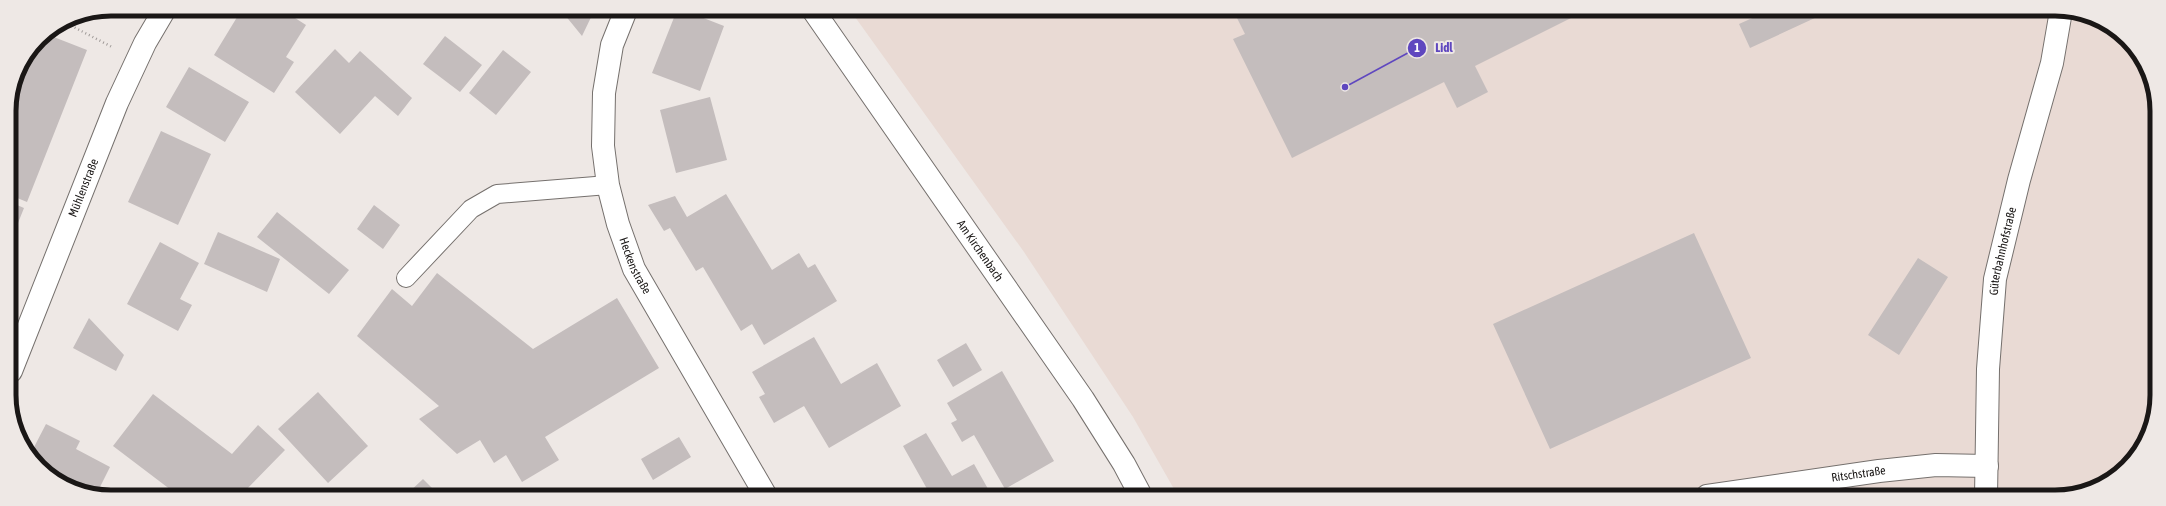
<svg xmlns="http://www.w3.org/2000/svg" width="2166" height="506" viewBox="0 0 2166 506" font-family="'Asap Condensed',sans-serif">
<style>
.built{fill:#e9dad4}
.building{fill:#c4bdbd}
.lines{fill:none;stroke-linecap:round;stroke-linejoin:round}
.lane-casing{stroke:#75706d;stroke-width:20}
.street-casing{stroke:#75706d;stroke-width:24}
.path{stroke:#a09b99;stroke-width:2.5;stroke-dasharray:1 3;stroke-linecap:butt}
.lane{stroke:#fff;stroke-width:18}
.street{stroke:#fff;stroke-width:22}
.labels{text-anchor:middle;dominant-baseline:central;stroke-width:4;stroke-linejoin:round;paint-order:stroke}
.street-label{font-size:12px;fill:#1a1716;stroke:#eee8e5}
.rim{fill:none;stroke:#1a1716;stroke-width:5}
.leader{fill:none;stroke:#5f47bf;stroke-width:1.5}
.callout-dot{fill:#5f47bf;stroke:#eee8e5;stroke-width:1.5}
.mark-label{font-size:12px;text-anchor:middle;font-weight:bold;fill:#fff}
.callout-label{font-size:13px;text-anchor:middle;font-weight:bold;fill:#5f47bf;stroke:#eee8e5;stroke-width:4;stroke-linejoin:round;paint-order:stroke}
</style>
<rect width="100%" height="100%" fill="#eee8e5"/>
<path class="built" d="M 850,10 L 2075,11 L 2127,39 L 2155,91 L 2155,415 L 2143,446 L 2122,472 L 2094,489 L 2062,497 L 1178,496 L 1133,417 L 1024,252 Z"/>
<path class="building" d="M 242,9 L 281,9 L 306,25 L 286,57 L 294,62 L 274,93 L 214,55 Z
M 455,9 L 471,9 L 465,17 Z
M 560,9 L 595,9 L 582,36 Z
M 677,10 L 683,10 L 724,26 L 700,91 L 652,73 Z
M 1233,10 L 1587,10 L 1475,66 L 1488,92 L 1457,108 L 1444,82 L 1292,158 L 1233,39 L 1245,34 Z
M 1768,11 L 1830,11 L 1750,48 L 1739,24 Z
M 46,34 L 87,50 L 27,202 L 10,195 L 9,104 L 17,72 L 39,39 Z
M 445,36 L 482,65 L 460,92 L 423,64 Z
M 335,49 L 349,63 L 360,51 L 412,98 L 398,116 L 375,96 L 340,134 L 295,92 Z
M 503,50 L 531,72 L 496,115 L 469,93 Z
M 189,67 L 249,102 L 225,142 L 166,107 Z
M 710,97 L 727,160 L 676,173 L 660,110 Z
M 161,131 L 211,154 L 178,225 L 128,202 Z
M 726,194 L 772,270 L 799,253 L 808,268 L 815,264 L 837,301 L 764,345 L 752,324 L 741,331 L 703,267 L 696,271 L 670,228 L 664,231 L 648,205 L 675,196 L 687,217 Z
M 10,202 L 24,208 L 10,243 Z
M 374,205 L 400,225 L 383,249 L 357,229 Z
M 277,212 L 349,270 L 329,294 L 257,237 Z
M 218,232 L 280,259 L 267,292 L 204,264 Z
M 1694,233 L 1751,358 L 1550,449 L 1493,324 Z
M 160,242 L 199,263 L 180,299 L 192,305 L 178,331 L 127,304 Z
M 1918,258 L 1948,277 L 1899,355 L 1868,335 Z
M 437,273 L 533,349 L 617,298 L 659,368 L 545,437 L 559,460 L 522,482 L 506,455 L 494,463 L 480,440 L 457,454 L 419,419 L 439,406 L 357,336 L 392,289 L 412,306 Z
M 89,318 L 124,355 L 116,371 L 73,348 Z
M 814,337 L 841,384 L 877,363 L 901,406 L 829,448 L 804,406 L 774,423 L 759,397 L 765,394 L 752,372 Z
M 966,343 L 982,370 L 953,387 L 937,360 Z
M 1002,371 L 1054,461 L 1005,489 L 974,435 L 962,442 L 951,423 L 957,420 L 947,403 Z
M 318,392 L 368,446 L 328,483 L 278,429 Z
M 153,394 L 232,454 L 258,425 L 285,450 L 241,495 L 167,495 L 171,490 L 113,446 Z
M 46,424 L 80,441 L 76,449 L 110,467 L 96,495 L 91,495 L 39,467 L 31,453 Z
M 926,433 L 952,476 L 974,464 L 992,496 L 931,496 L 903,446 Z
M 679,437 L 691,457 L 653,480 L 641,459 Z
M 423,479 L 439,495 L 406,495 Z
M 155,488 L 165,495 L 150,495 Z"/>
<g class="lines">
<defs>
<path id="lane" d="M 406,278 L 471,209 L 497,194 L 608,185"/>
<g id="street">
<path id="s1" d="M 626,10 L 612,45 L 604,93 L 603,146 L 608,185 L 618,224 L 634,269 L 766,496"/>
<path id="s2" d="M 813,10 L 1083,399 L 1124,464 L 1141,496"/>
<path id="s3" d="M 11,371 L 117,103 L 145,43 L 165,9"/>
<path id="s4" d="M 1707,496 L 1879,471 L 1936,465 L 1987,466"/>
<path id="s5" d="M 1986,497 L 1988,369 L 1995,279 L 2019,180 L 2052,63 L 2061,11"/>
</g>
</defs>
<use href="#lane" class="lane-casing"/>
<use href="#street" class="street-casing"/>
<path class="path" d="M 64,22 L 112,47"/>
<use href="#lane" class="lane"/>
<use href="#street" class="street"/>
</g>
<g class="labels">
<g class="street-label">
<text stroke="none"><textPath href="#s3" startOffset="197">Mühlenstraße</textPath></text>
<text stroke="none"><textPath href="#s2" startOffset="293">Am Kirchenbach</textPath></text>
<text stroke="none"><textPath href="#s5" startOffset="247">Güterbahnhofstraße</textPath></text>
<text stroke="none"><textPath href="#s1" startOffset="264">Heckenstraße</textPath></text>
<text stroke="none"><textPath href="#s4" startOffset="153">Ritschstraße</textPath></text>
</g>
</g>
<path d="M0 0H2166V506H0ZM111 16H2055A95 95 0 0 1 2150 111V395A95 95 0 0 1 2055 490H111A95 95 0 0 1 16 395V111A95 95 0 0 1 111 16Z" fill="#eee8e5" fill-rule="evenodd"/>
<path class="rim" d="M111 16H2055A95 95 0 0 1 2150 111V395A95 95 0 0 1 2055 490H111A95 95 0 0 1 16 395V111A95 95 0 0 1 111 16Z"/>
<path class="leader" d="M1345 87L1417 48"/>
<g class="callout-dot">
<circle cx="1345" cy="87" r="4"/>
<circle cx="1417" cy="48" r="10"/>
</g>
<g class="mark-label">
<text x="1417" y="52">1</text>
</g>
<g class="callout-label">
<text x="1444" y="52">Lidl</text>
</g>
</svg>
